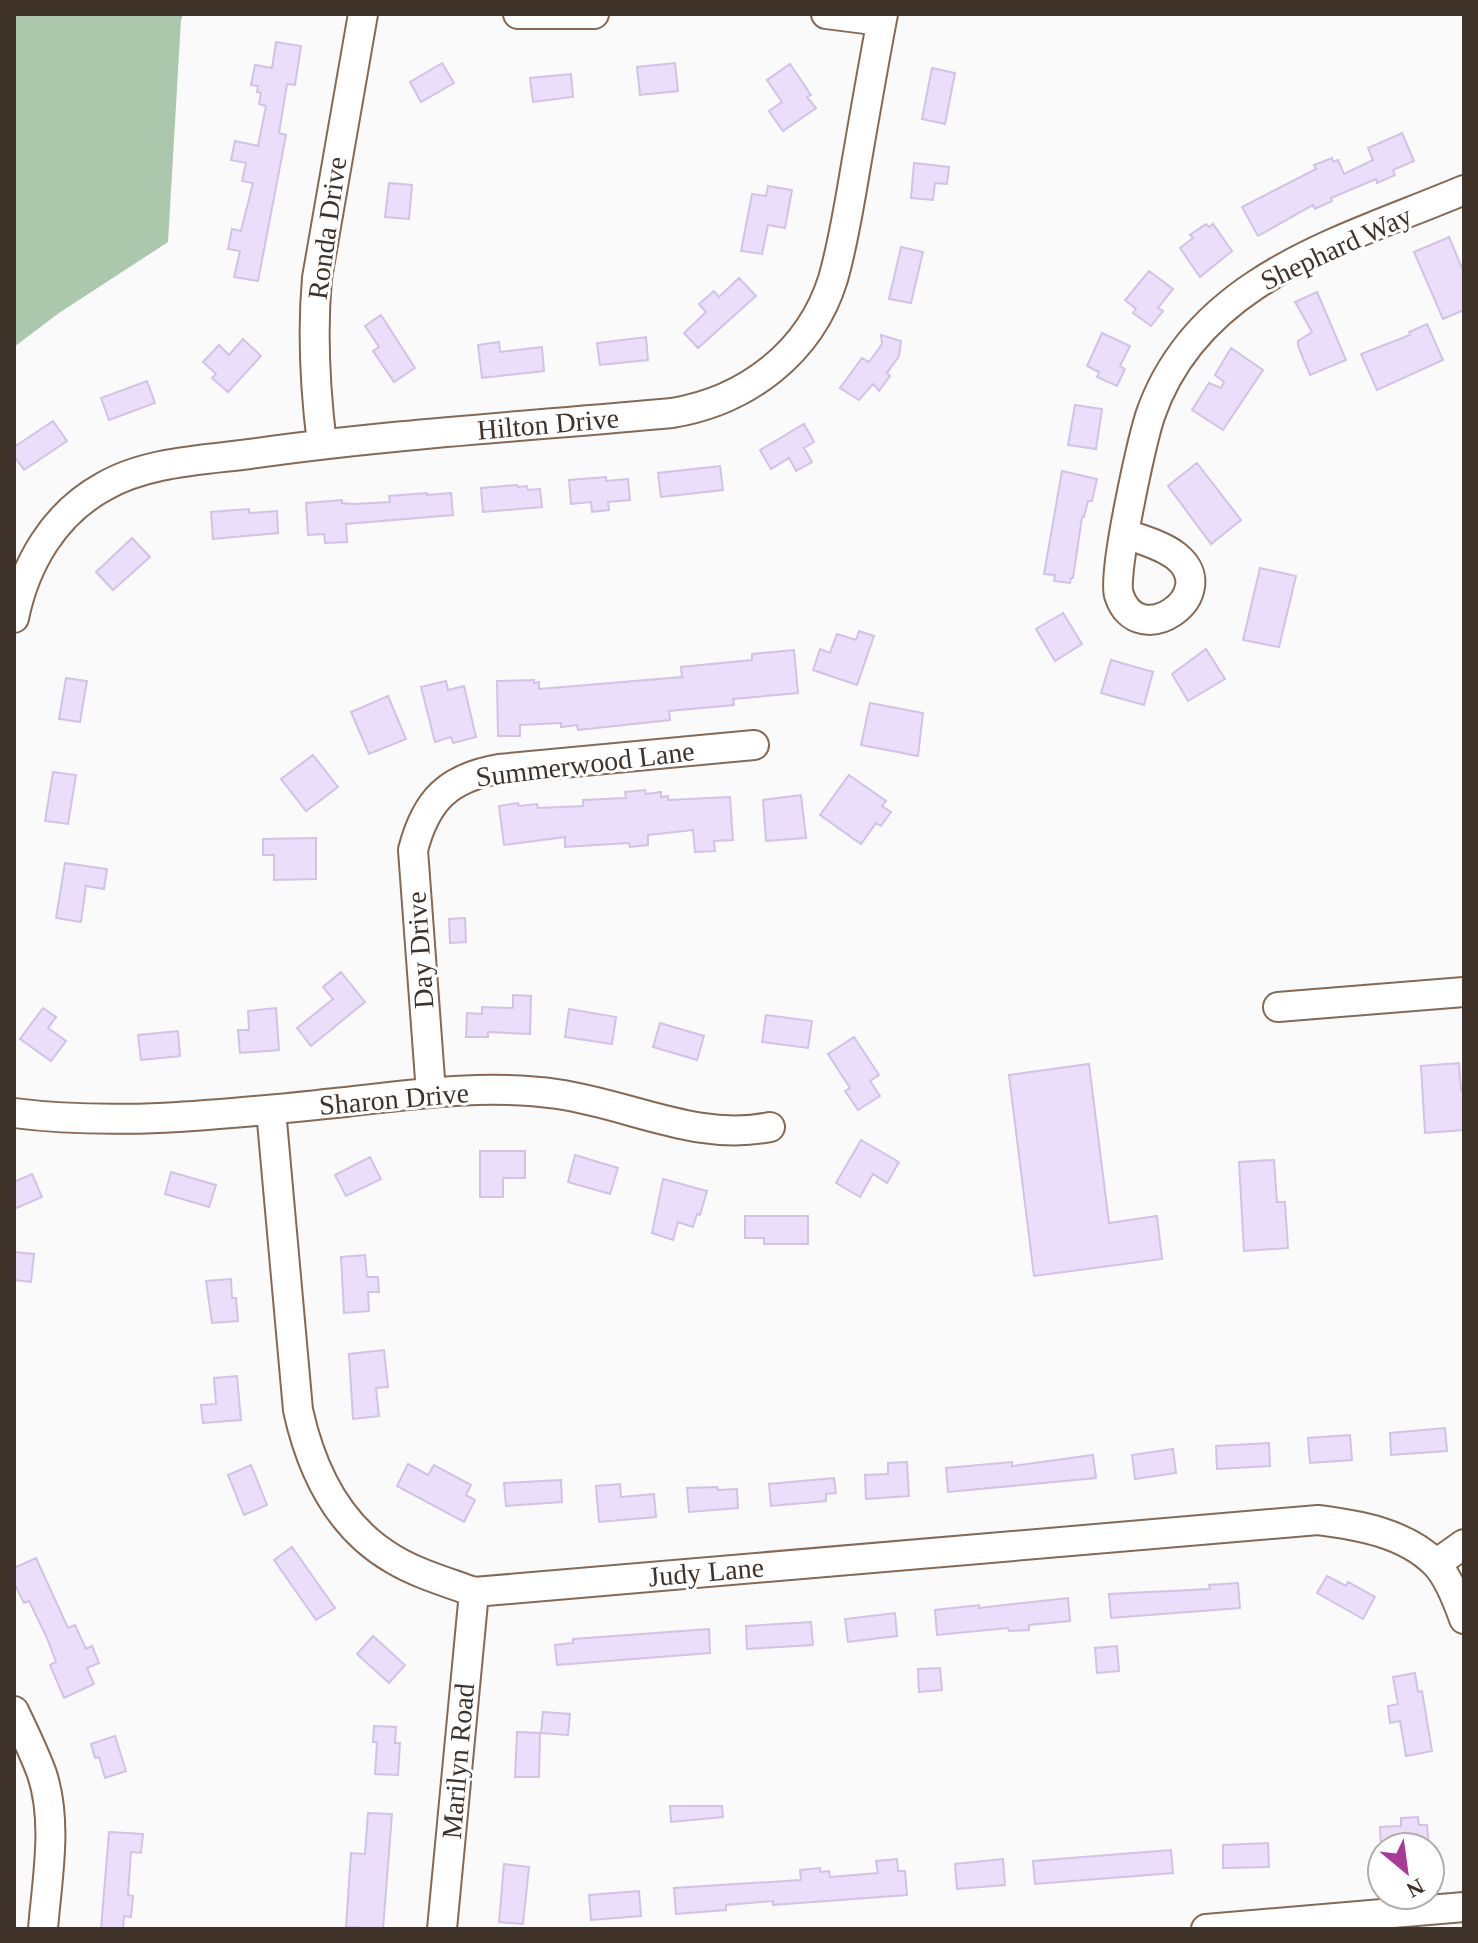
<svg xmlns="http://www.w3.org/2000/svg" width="1478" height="1943" viewBox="0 0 1478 1943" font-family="Georgia,serif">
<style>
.forest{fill:#abc7ac}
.building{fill:#ebdefa;stroke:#d2c2e5;stroke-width:2}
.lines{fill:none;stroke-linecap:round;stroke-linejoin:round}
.minor-casing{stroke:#866953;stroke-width:32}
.minor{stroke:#fff;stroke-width:28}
.labels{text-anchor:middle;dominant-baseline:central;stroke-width:6;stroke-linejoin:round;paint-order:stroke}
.street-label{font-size:28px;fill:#3f3228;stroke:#fff}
</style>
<rect width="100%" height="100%" fill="#fafafa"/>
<path class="forest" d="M 14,14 L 183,14 L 181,20 L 168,242 L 59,313 L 14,347 Z"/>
<path class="building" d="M 276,42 L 301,46 L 295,85 L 287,84 L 279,133 L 286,135 L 258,281 L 234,277 L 240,251 L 228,249 L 232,229 L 241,231 L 253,183 L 242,181 L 246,163 L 231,160 L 235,141 L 258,146 L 266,106 L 259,104 L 261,93 L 257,92 L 258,86 L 251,85 L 255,65 L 272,68 Z
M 442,63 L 454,83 L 421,102 L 410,82 Z
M 675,63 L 678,91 L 640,95 L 637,67 Z
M 790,64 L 811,95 L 807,97 L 816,108 L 783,131 L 769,111 L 782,102 L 767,80 Z
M 932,68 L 955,73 L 945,124 L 922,119 Z
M 571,74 L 573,97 L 533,102 L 530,78 Z
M 1402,133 L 1414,161 L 1393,170 L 1395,175 L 1377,183 L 1376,179 L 1331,198 L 1332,201 L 1315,209 L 1313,205 L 1258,236 L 1242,207 L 1316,169 L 1314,165 L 1332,158 L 1333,162 L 1338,160 L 1344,174 L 1373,160 L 1368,148 Z
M 914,163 L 949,167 L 947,184 L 935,183 L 933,200 L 911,198 Z
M 389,183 L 412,185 L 409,219 L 385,217 Z
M 768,186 L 792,190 L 785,228 L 768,225 L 762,254 L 741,251 L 752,194 L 766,196 Z
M 1206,224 L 1209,227 L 1213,224 L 1232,251 L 1200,277 L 1180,248 L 1193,238 L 1190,235 Z
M 1449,237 L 1464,273 L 1464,310 L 1443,319 L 1414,252 Z
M 901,247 L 923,252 L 911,303 L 889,299 Z
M 1149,271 L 1173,289 L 1158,308 L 1163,311 L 1151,326 L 1133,313 L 1136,309 L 1125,300 Z
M 739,278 L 756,296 L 698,348 L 684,333 L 706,312 L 699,304 L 714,291 L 719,297 Z
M 1317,292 L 1346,360 L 1310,375 L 1298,346 L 1298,341 L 1312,332 L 1295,302 Z
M 381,315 L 415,368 L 394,382 L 373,351 L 379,347 L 365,326 Z
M 1427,324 L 1443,360 L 1377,390 L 1361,354 L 1410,335 L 1409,332 Z
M 1102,333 L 1130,346 L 1120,366 L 1125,369 L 1117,386 L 1097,377 L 1099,372 L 1087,366 Z
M 881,335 L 901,341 L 899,356 L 887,373 L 890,376 L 879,391 L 873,384 L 859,400 L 840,388 L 862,358 L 869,362 L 882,344 Z
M 646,337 L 648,360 L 600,365 L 597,343 Z
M 243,339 L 261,356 L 228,392 L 212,378 L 216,374 L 203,362 L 219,345 L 229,355 Z
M 499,342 L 500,352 L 542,347 L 544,371 L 482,378 L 478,345 Z
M 1231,348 L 1263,370 L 1223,430 L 1192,410 L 1209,383 L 1221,388 L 1224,382 L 1215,375 Z
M 147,381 L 155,403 L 109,420 L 101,398 Z
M 1075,405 L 1102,409 L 1096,449 L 1068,445 Z
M 53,421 L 67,441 L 24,470 L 14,456 L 14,447 Z
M 804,424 L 814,442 L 804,448 L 812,462 L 796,471 L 789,458 L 771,469 L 760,450 Z
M 1197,463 L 1241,520 L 1211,544 L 1168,486 Z
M 720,466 L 723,490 L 661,497 L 658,473 Z
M 1062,471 L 1097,479 L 1092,501 L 1088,501 L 1084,517 L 1082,517 L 1073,578 L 1071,578 L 1070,583 L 1054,581 L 1055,575 L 1044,574 Z
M 606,477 L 606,481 L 628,479 L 630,500 L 608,502 L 609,510 L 592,512 L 591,502 L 571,504 L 569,480 Z
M 517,485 L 518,487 L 527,486 L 528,490 L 540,489 L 542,507 L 483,512 L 481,488 Z
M 427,493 L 427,495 L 451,493 L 453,515 L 346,524 L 347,542 L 325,543 L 324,534 L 308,535 L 306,503 L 342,500 L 342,503 L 353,504 L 390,502 L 389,496 Z
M 249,509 L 249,513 L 277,511 L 278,533 L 213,539 L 211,512 Z
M 132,538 L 150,557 L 113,590 L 96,572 Z
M 1260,568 L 1296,576 L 1279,647 L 1243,640 Z
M 1063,613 L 1082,644 L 1055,661 L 1036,629 Z
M 859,631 L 874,636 L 857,685 L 813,670 L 820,649 L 830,653 L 837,634 L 856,640 Z
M 1206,649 L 1225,679 L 1188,701 L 1172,674 Z
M 794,650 L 798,693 L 733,699 L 734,705 L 669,711 L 670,720 L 578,730 L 577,725 L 561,727 L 561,723 L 520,725 L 520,736 L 498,736 L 497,681 L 534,680 L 534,683 L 539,682 L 539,689 L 682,677 L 681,667 L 752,660 L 752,654 Z
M 1111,660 L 1153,672 L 1144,705 L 1101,693 Z
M 66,678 L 87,681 L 80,722 L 59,719 Z
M 446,681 L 448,690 L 464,686 L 476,737 L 453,743 L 451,737 L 435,742 L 421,687 Z
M 388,696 L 406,739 L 369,754 L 351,712 Z
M 870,703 L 923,713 L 918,756 L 861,745 Z
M 313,755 L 338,787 L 306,811 L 281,779 Z
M 53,772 L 76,775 L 68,824 L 45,821 Z
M 849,775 L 886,801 L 882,806 L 891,812 L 881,826 L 876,823 L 861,844 L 820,815 Z
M 645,790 L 646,794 L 661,792 L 661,797 L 668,796 L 668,800 L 730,797 L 733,840 L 714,841 L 715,851 L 695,852 L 693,830 L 648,835 L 648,845 L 630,847 L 629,843 L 565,847 L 565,837 L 504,845 L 499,806 L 518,803 L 519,806 L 537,804 L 538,808 L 583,806 L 583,800 L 626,798 L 625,792 Z
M 801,795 L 806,838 L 766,841 L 763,800 Z
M 316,838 L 316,879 L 274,880 L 274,855 L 263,855 L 263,839 Z
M 65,863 L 107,869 L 104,889 L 86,886 L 81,922 L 56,918 Z
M 465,918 L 466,942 L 450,943 L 449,919 Z
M 341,972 L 365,1002 L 311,1046 L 297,1028 L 333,999 L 323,987 Z
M 513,995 L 531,996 L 530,1034 L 488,1032 L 488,1037 L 466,1037 L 467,1013 L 482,1014 L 482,1007 L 513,1008 Z
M 43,1008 L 56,1017 L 48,1028 L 66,1041 L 51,1061 L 20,1039 Z
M 276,1008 L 279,1050 L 240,1053 L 238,1030 L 249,1030 L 248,1011 Z
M 569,1009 L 616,1017 L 612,1044 L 565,1037 Z
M 766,1015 L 812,1021 L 808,1048 L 762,1042 Z
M 660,1023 L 704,1036 L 697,1060 L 653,1047 Z
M 178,1031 L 180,1056 L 141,1060 L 138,1035 Z
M 854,1037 L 879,1075 L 870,1081 L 880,1096 L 858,1110 L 845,1091 L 850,1088 L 828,1054 Z
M 1459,1063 L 1461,1090 L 1464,1090 L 1464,1130 L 1425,1133 L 1421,1066 Z
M 1089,1064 L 1109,1223 L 1157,1216 L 1162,1259 L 1034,1276 L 1009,1075 Z
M 861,1140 L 899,1162 L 887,1183 L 873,1174 L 860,1197 L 836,1183 Z
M 480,1151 L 525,1151 L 525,1178 L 503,1178 L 503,1197 L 480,1197 Z
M 575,1155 L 618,1168 L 610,1194 L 568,1182 Z
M 370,1157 L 381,1179 L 346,1196 L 335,1175 Z
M 1274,1160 L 1277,1202 L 1285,1202 L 1288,1248 L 1244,1251 L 1239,1162 Z
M 171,1172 L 216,1185 L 209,1207 L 165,1194 Z
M 32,1174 L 42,1197 L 14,1209 L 14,1182 Z
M 663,1179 L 707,1191 L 700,1215 L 697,1214 L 693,1227 L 678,1222 L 673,1240 L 652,1233 Z
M 745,1216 L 808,1216 L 808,1244 L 764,1244 L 764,1238 L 745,1238 Z
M 14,1252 L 34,1254 L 31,1282 L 14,1280 Z
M 365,1255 L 367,1277 L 378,1277 L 379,1292 L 368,1292 L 369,1311 L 344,1313 L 341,1257 Z
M 231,1279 L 232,1298 L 236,1298 L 238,1321 L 212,1323 L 206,1281 Z
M 384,1350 L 388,1387 L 376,1388 L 379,1416 L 353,1419 L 349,1354 Z
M 237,1376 L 241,1420 L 203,1423 L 201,1405 L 216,1404 L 214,1378 Z
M 1445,1428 L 1447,1451 L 1391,1455 L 1390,1433 Z
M 1350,1435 L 1352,1460 L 1310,1463 L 1308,1438 Z
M 1269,1443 L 1270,1466 L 1217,1469 L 1216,1446 Z
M 1173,1449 L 1176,1473 L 1135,1479 L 1132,1455 Z
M 1093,1455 L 1096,1478 L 948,1492 L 946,1468 L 1012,1462 L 1012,1466 Z
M 907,1462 L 909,1496 L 866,1499 L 865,1475 L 888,1474 L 888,1463 Z
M 408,1464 L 428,1475 L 434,1465 L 471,1485 L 466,1495 L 475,1500 L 464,1522 L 397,1486 Z
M 251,1465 L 267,1505 L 244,1515 L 228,1475 Z
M 834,1478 L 836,1493 L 826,1494 L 826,1501 L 771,1506 L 769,1484 Z
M 561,1480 L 562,1502 L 506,1506 L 504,1483 Z
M 620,1484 L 621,1497 L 654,1494 L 656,1517 L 599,1522 L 596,1486 Z
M 717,1487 L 718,1490 L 737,1489 L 738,1508 L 689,1512 L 687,1488 Z
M 292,1547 L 335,1608 L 316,1620 L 274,1560 Z
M 36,1558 L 68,1628 L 75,1625 L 86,1649 L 92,1646 L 99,1663 L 87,1668 L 94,1684 L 64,1698 L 50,1665 L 56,1662 L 47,1638 L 29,1601 L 24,1603 L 14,1583 L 14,1568 Z
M 1327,1576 L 1346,1586 L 1348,1582 L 1375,1597 L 1363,1619 L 1317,1593 Z
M 1238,1583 L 1240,1608 L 1111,1618 L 1109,1594 L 1210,1589 L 1209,1585 Z
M 1068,1598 L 1070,1621 L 1029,1625 L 1029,1630 L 1009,1631 L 1008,1628 L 937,1635 L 935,1610 L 979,1605 L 979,1608 Z
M 895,1613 L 897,1636 L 848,1642 L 845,1619 Z
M 811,1622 L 813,1645 L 747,1649 L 746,1626 Z
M 709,1629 L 710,1653 L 557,1665 L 555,1645 L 573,1643 L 573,1639 Z
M 373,1636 L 405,1665 L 389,1683 L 357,1654 Z
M 1117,1646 L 1119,1671 L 1097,1673 L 1095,1648 Z
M 940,1668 L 942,1690 L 919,1692 L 918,1669 Z
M 1415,1673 L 1418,1692 L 1422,1691 L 1432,1751 L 1406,1756 L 1400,1721 L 1390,1723 L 1388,1706 L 1398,1704 L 1393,1677 Z
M 543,1712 L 570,1714 L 568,1735 L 541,1733 Z
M 374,1726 L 396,1727 L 395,1743 L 400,1743 L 398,1775 L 375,1774 L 377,1742 L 373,1742 Z
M 517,1732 L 540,1733 L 539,1777 L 515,1777 Z
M 115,1736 L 126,1771 L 105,1778 L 99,1757 L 95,1758 L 91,1744 Z
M 670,1806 L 722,1806 L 723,1817 L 671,1822 Z
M 368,1813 L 392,1814 L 383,1929 L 346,1927 L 351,1853 L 365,1854 Z
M 1418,1817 L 1419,1825 L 1427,1825 L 1429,1847 L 1381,1847 L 1380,1827 L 1401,1826 L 1401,1818 Z
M 109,1832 L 143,1834 L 141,1853 L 131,1852 L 128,1895 L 133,1896 L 131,1917 L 124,1916 L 123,1929 L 101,1929 Z
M 1268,1843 L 1269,1867 L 1223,1868 L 1223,1845 Z
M 1171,1850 L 1173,1873 L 1035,1884 L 1033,1861 Z
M 897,1859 L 898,1871 L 905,1871 L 907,1895 L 773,1905 L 773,1901 L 726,1905 L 726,1910 L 676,1914 L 674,1888 L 801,1880 L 800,1870 L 820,1868 L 820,1872 L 829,1871 L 830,1877 L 878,1873 L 876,1861 Z
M 1003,1859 L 1005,1885 L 957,1889 L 955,1864 Z
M 504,1864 L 529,1867 L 523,1924 L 499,1922 Z
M 639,1891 L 641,1916 L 591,1920 L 589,1895 Z"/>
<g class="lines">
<defs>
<path id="minor" d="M 518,14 L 594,14
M 826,14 L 881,21
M 322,444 C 315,388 312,334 317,278 L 363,14
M 1126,534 C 1142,540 1162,545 1176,556 C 1224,594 1138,654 1119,595 C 1112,574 1142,442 1150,416 C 1197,278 1343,241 1464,190
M 14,618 C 25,564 54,514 103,487 C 145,462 202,460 250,454 C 390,434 531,426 672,413 C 746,401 810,353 833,279 C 843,244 849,207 855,171 C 864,119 873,66 883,14
M 1278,1007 L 1464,992
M 431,1093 L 413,850 C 426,800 448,778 499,769 L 754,745
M 271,1110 L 298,1410 C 311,1469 338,1527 393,1559 C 418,1574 447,1582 474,1592 L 1318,1520 C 1358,1525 1405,1533 1435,1563 C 1448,1576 1458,1602 1464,1619
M 14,1113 C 124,1127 236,1113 346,1102 C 415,1094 488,1084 557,1094 C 629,1104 697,1142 770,1127
M 1436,1564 L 1464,1544
M 14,1711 C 24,1732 34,1752 42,1774 C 58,1823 47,1879 43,1929
M 442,1929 L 474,1592
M 1206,1929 L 1464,1907"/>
</defs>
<use href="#minor" class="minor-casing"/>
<use href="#minor" class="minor"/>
</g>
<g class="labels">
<g class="street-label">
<text transform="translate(327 228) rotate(-82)">Ronda Drive</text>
<text transform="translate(1336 248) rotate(-25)">Shephard Way</text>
<text transform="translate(548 424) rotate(-5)">Hilton Drive</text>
<text transform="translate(585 764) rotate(-7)">Summerwood Lane</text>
<text transform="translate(420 950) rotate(-94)">Day Drive</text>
<text transform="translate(394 1099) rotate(-5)">Sharon Drive</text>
<text transform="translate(706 1572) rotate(-5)">Judy Lane</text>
<text transform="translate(458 1761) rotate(-85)">Marilyn Road</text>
</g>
</g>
<rect width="1478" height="1943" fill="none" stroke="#3f3228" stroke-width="32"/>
<g transform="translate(1406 1871) rotate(151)"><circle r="38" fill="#ffffff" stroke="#b2ada9" stroke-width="2"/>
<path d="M0-6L14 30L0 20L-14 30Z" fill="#a83a98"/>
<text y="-12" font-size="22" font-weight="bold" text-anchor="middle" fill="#3f3228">N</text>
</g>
</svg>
